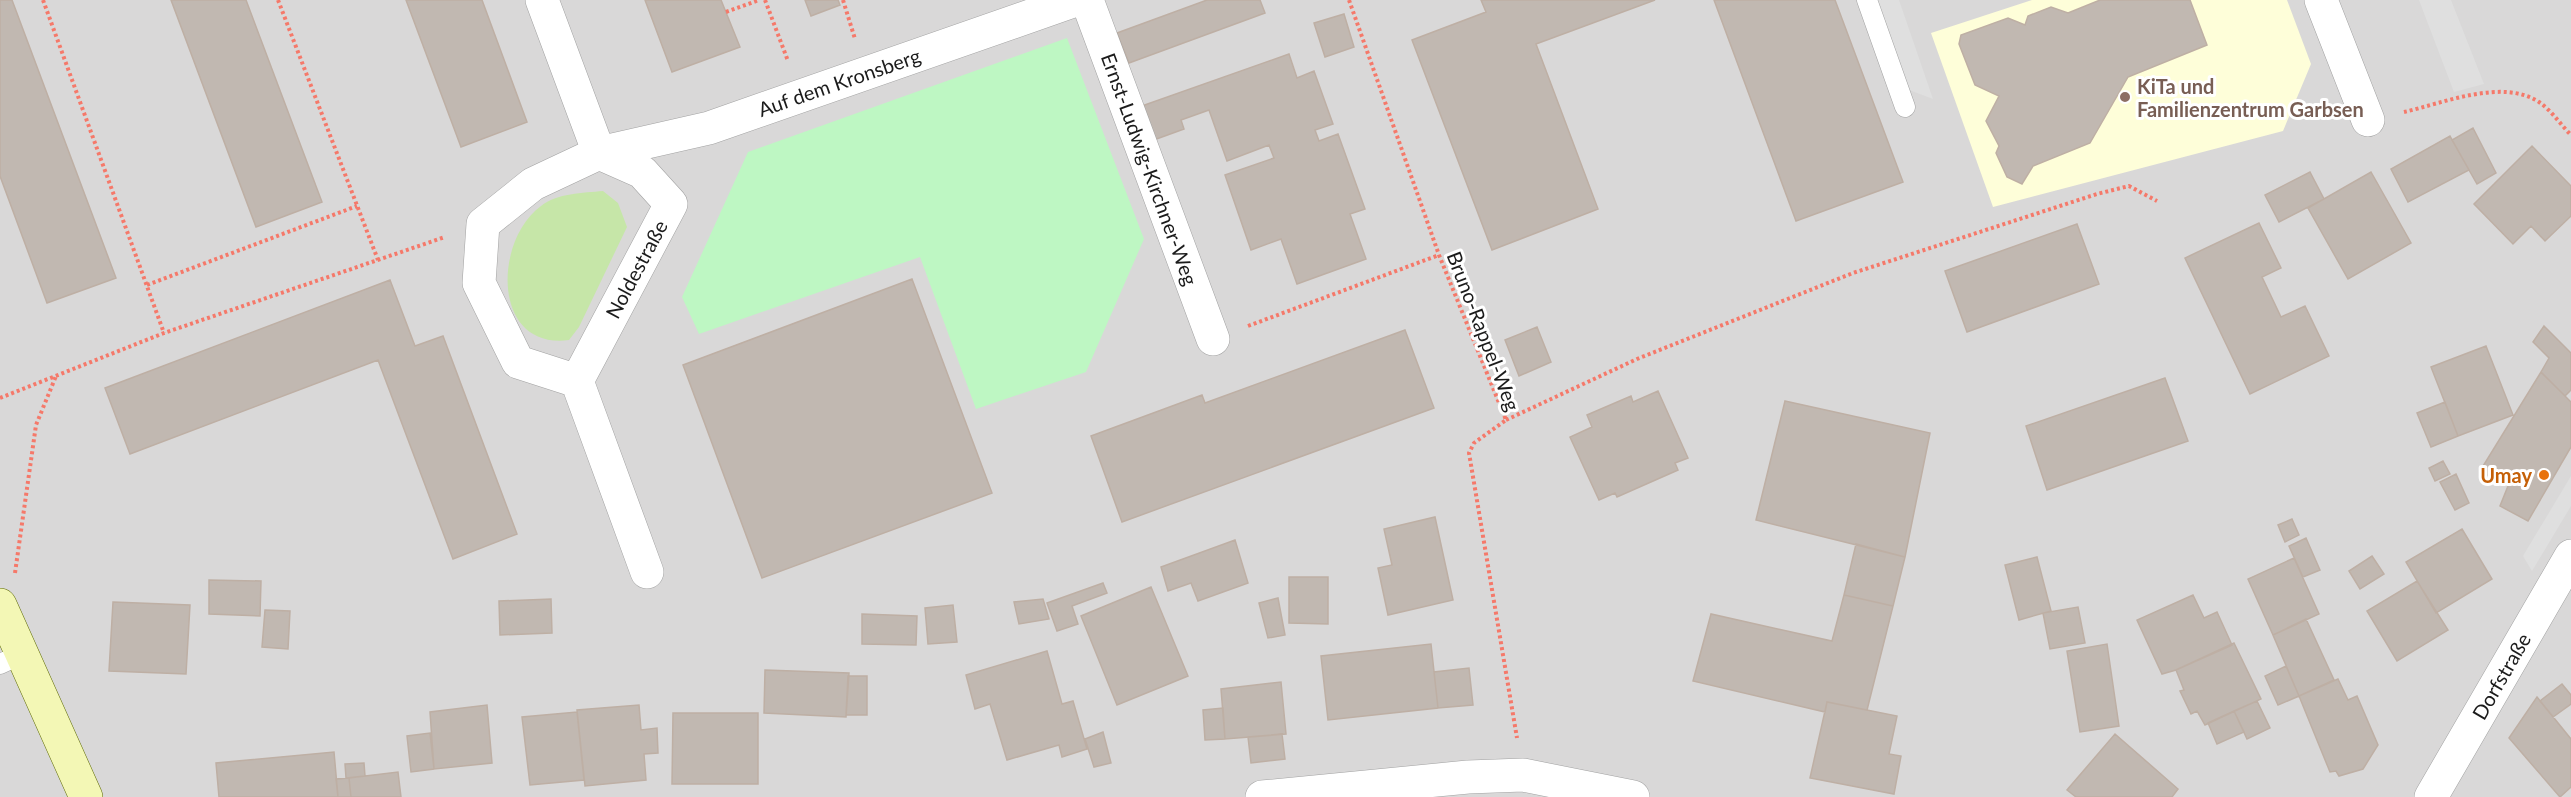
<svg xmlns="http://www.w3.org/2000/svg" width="2571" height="797" viewBox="0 0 2571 797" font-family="Lato,sans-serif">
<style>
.residential{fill:#d9d8d8}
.education{fill:#fefed9}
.grass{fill:#c6e6a8}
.park{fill:#bef7c3}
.parking{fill:#dfdfdf}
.building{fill:#c1b8b1;stroke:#beafa4;stroke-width:1.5}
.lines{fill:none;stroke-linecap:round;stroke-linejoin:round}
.lane-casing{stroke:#a2a2a2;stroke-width:21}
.street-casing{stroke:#a2a2a2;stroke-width:34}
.secondary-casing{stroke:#616d08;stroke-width:34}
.path{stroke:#f5796a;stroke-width:4;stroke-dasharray:3 3;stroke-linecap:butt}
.lane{stroke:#fff;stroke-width:20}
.street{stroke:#fff;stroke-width:33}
.secondary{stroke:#f3f7b5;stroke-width:33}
.education-dot{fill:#8d6e63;stroke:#fff;stroke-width:2}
.food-dot{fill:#e8710a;stroke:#fff;stroke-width:2}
.labels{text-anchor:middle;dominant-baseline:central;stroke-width:6;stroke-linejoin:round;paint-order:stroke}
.street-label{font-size:20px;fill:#1b1b1b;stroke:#fff}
.education-label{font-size:20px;font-weight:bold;fill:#785e54;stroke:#fff;text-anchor:start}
.food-label{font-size:20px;font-weight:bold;fill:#c56008;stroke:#fff;text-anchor:end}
</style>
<rect width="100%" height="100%" fill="#ede9e1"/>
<path class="residential" d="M 0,0 L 2571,0 L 2571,797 L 0,797 Z"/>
<path class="education" d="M 2032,0 L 2287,0 L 2311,64 L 2283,131 L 1993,207 L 1931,33 Z"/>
<path class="grass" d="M 603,191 L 618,203 L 627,227 L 579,327 L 569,340 C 492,350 493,241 541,206 C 557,193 583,193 603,191 Z"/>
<path class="park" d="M 1067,38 L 1144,239 L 1086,372 L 976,409 L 920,257 L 699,334 L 682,297 L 748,152 Z"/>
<path class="parking" d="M 1873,0 L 1899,0 L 1933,99 L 1904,88 Z
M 2419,0 L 2451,0 L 2484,84 L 2454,92 Z
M 2571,476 L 2571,506 L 2532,571 L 2523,556 Z"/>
<path class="building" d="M 0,0 L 12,0 L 116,278 L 47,303 L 0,176 Z
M 171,0 L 246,0 L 322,202 L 256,227 Z
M 406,0 L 482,0 L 527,122 L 461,147 Z
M 645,0 L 721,0 L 740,47 L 672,72 Z
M 805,0 L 838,0 L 840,5 L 811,16 Z
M 1207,0 L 1260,0 L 1265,13 L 1129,63 L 1117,33 Z
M 1481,0 L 1655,0 L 1536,44 L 1598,209 L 1492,250 L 1412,40 L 1486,12 Z
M 1714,0 L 1835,0 L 1903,182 L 1796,221 Z
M 2100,0 L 2190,0 L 2207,45 L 2128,77 L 2090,143 L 2033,166 L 2022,184 L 2007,177 L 1996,153 L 1999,146 L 1986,121 L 1999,96 L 1975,85 L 1959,44 L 1961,35 L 2008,18 L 2025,25 L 2028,16 L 2051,7 L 2068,13 Z
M 1344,14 L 1354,47 L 1325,57 L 1314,23 Z
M 1289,54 L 1297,78 L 1314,71 L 1333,124 L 1315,130 L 1319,141 L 1338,134 L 1365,209 L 1350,214 L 1366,259 L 1297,284 L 1281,239 L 1251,250 L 1225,175 L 1274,158 L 1269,145 L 1227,161 L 1209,110 L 1181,120 L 1184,129 L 1151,141 L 1139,107 Z
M 2473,128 L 2496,173 L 2477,184 L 2452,140 Z
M 2450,136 L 2469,170 L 2408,202 L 2391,169 Z
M 2532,146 L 2571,186 L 2571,216 L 2545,241 L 2531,226 L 2513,244 L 2474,204 Z
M 2310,172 L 2324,199 L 2279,222 L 2265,195 Z
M 2371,172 L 2411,243 L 2348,279 L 2308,208 Z
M 2259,223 L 2281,268 L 2262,277 L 2281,317 L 2305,306 L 2329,356 L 2250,394 L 2185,258 Z
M 2077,224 L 2099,284 L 1967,332 L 1945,271 Z
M 912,279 L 992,493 L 762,578 L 683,365 Z
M 390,280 L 415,346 L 443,336 L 517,534 L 453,559 L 378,360 L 130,454 L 105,388 Z
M 2544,326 L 2571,353 L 2571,390 L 2565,396 L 2541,372 L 2549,358 L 2533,342 Z
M 1537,327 L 1551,362 L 1519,376 L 1505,340 Z
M 1405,330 L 1434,408 L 1122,522 L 1091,436 L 1202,395 L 1205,403 Z
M 2486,346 L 2513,415 L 2458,436 L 2431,367 Z
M 2541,372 L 2571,402 L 2571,447 L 2528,521 L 2500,506 L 2508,486 L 2480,471 Z
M 2165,378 L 2188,441 L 2047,490 L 2026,426 Z
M 1658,391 L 1688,458 L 1675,463 L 1678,470 L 1617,497 L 1615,493 L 1599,500 L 1570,437 L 1592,427 L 1587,415 L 1631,396 L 1633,402 Z
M 1785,401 L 1930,433 L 1905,557 L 1756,520 Z
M 2445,402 L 2458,436 L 2431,447 L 2417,413 Z
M 2443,461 L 2450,474 L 2435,481 L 2429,468 Z
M 2456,474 L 2469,503 L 2455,510 L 2440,482 Z
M 1435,517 L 1453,600 L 1388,615 L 1378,568 L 1392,565 L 1384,529 Z
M 2292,519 L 2299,535 L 2285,542 L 2278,525 Z
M 2462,529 L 2492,579 L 2436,613 L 2406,562 Z
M 2306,538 L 2320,570 L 2303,577 L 2289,546 Z
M 1235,540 L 1248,583 L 1198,601 L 1191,583 L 1168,591 L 1161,567 Z
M 1856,544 L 1905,557 L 1893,606 L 1844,595 Z
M 2372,556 L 2384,574 L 2360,589 L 2349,571 Z
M 2037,557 L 2051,611 L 2019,620 L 2005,565 Z
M 2294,558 L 2319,614 L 2273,635 L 2248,579 Z
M 1289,577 L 1328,577 L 1328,624 L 1289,623 Z
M 209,580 L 261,581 L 260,616 L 209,614 Z
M 2417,581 L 2448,630 L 2397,661 L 2367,611 Z
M 1103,583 L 1107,593 L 1072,606 L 1078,624 L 1057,631 L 1047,603 Z
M 1151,587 L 1188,676 L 1117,705 L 1081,616 Z
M 1844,595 L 1893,606 L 1867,710 L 1827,702 L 1825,712 L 1693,681 L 1711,614 L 1832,641 Z
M 2193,595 L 2204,618 L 2217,612 L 2232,645 L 2176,670 L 2162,674 L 2137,620 Z
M 1278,598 L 1285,635 L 1268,638 L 1259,603 Z
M 551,599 L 552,633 L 500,635 L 499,601 Z
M 1043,599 L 1049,619 L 1019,624 L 1014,602 Z
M 113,602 L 190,605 L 186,674 L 109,671 Z
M 953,605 L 957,642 L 928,644 L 925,608 Z
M 2078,607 L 2085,643 L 2050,649 L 2043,613 Z
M 265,610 L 290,611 L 288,649 L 262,647 Z
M 862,614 L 917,616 L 916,645 L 862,644 Z
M 2306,619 L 2334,680 L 2299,696 L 2273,635 Z
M 2234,643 L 2261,699 L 2205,725 L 2197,711 L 2191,714 L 2180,691 L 2184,690 L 2176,670 Z
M 1431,644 L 1438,708 L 1328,720 L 1321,656 Z
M 2107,644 L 2119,726 L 2080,732 L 2067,651 Z
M 1047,651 L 1062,704 L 1073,701 L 1087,749 L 1062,757 L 1059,745 L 1007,760 L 990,704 L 975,709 L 966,675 Z
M 2286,666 L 2299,696 L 2278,705 L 2265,676 Z
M 1469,668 L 1473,705 L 1438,708 L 1434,672 Z
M 765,670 L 849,673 L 846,717 L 764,713 Z
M 848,676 L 867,676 L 867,715 L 846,715 Z
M 2338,679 L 2348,700 L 2357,696 L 2378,745 L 2363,769 L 2339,776 L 2336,771 L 2330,772 L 2299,696 Z
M 1281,682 L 1286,734 L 1225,739 L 1221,689 Z
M 2562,684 L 2571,695 L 2571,704 L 2553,717 L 2540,701 Z
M 2537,697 L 2571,739 L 2571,787 L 2560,797 L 2509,738 Z
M 2257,701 L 2270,728 L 2247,739 L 2234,711 Z
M 1827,702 L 1897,716 L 1889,754 L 1901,756 L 1894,794 L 1810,778 Z
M 487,705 L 492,763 L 434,769 L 430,712 Z
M 639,705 L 641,730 L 657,728 L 658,753 L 644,754 L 646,780 L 585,786 L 577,710 Z
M 1223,708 L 1225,739 L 1205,740 L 1203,710 Z
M 2234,711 L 2244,732 L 2217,744 L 2208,723 Z
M 577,712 L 584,780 L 530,785 L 522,717 Z
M 673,713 L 758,713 L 758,784 L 672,784 Z
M 1103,732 L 1111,763 L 1094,767 L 1085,739 Z
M 430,733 L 434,769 L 411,772 L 407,736 Z
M 1282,734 L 1285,759 L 1251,763 L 1248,737 Z
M 2115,734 L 2178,789 L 2172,797 L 2076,797 L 2067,790 Z
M 334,752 L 338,797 L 219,797 L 216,763 Z
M 364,763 L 365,776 L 346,778 L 345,764 Z
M 398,772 L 401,797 L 351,797 L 349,778 Z
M 349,778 L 351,797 L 338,797 L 336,779 Z"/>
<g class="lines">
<defs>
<path id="lane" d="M 1867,0 L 1905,107
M 0,664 L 22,654"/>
<path id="street" d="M 542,0 L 599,153 L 642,172 L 671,204 L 577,381 L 518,362 L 479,283 L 483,224 L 533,184 L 599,153 L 709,128 L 1076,0
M 1087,0 L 1213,339
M 2321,0 L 2368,120
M 577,381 L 647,572
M 1262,797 L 1468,777 L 1523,775 L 1633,797
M 2431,797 L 2571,556"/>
<path id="secondary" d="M 0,605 L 86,797"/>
</defs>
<use href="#lane" class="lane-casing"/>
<use href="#street" class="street-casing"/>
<use href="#secondary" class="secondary-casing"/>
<path class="path" d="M 43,0 L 164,333
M 278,0 L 378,260
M 765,0 L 788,61
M 843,0 L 855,39
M 1349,0 L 1439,255 L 1506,420 L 1474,443 L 1469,453 L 1517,738
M 726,12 L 759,0
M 2404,112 C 2444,103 2502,78 2539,102 C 2551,110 2561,125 2571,135
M 147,285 L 357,206
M 1248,326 L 1439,255
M 0,398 L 164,333 L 445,237
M 1506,420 L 1637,359 L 1853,273 L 2097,194 L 2129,186 L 2157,201
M 15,573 L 36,425 L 56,376"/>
<use href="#lane" class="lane"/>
<use href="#street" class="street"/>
<use href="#secondary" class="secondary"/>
</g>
<circle class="education-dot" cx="2125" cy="97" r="6"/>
<circle class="food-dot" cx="2544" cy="475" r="6"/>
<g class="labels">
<g class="street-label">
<text transform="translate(839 82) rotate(-19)">Auf dem Kronsberg</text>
<text transform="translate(1150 169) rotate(70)">Ernst-Ludwig-Kirchner-Weg</text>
<text transform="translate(636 269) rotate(-62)">Noldestraße</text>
<text transform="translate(1484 331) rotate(69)">Bruno-Rappel-Weg</text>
<text transform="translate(2501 676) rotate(-60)">Dorfstraße</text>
</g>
<g class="education-label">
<text x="2137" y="86">KiTa und<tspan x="2137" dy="23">Familienzentrum Garbsen</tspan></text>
</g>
<g class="food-label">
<text x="2532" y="475">Umay</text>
</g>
</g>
</svg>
